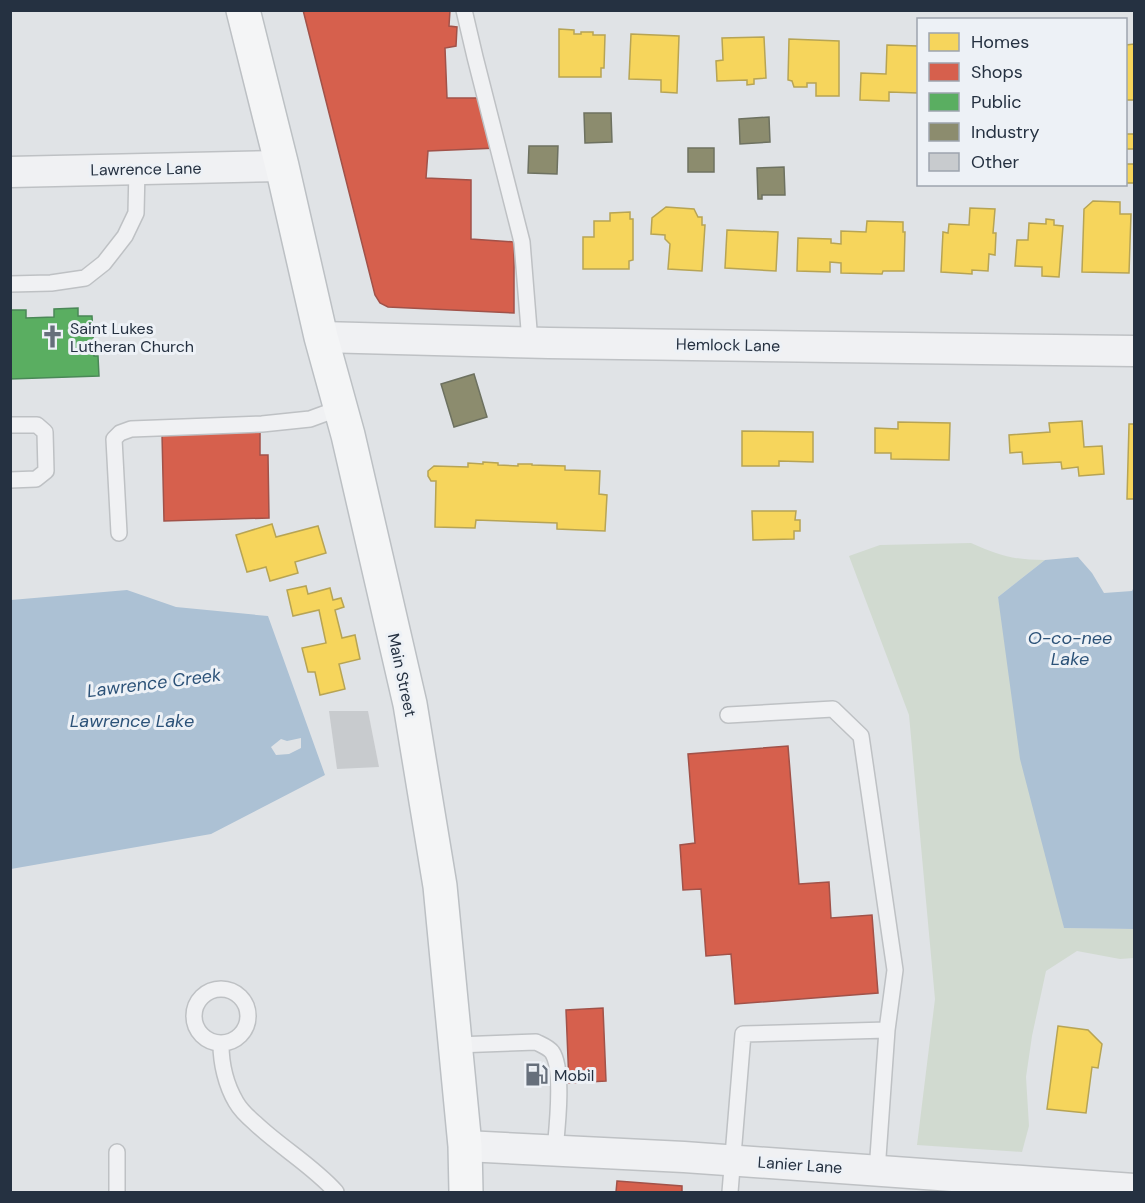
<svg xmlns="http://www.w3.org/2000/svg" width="1145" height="1203" viewBox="0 0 1145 1203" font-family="'DM Sans',sans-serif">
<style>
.green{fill:#d1dad0}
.water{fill:#acc1d4;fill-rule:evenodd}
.homes{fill:#f6d55c;stroke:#b7a454;stroke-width:1.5}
.shops{fill:#d6604d;stroke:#a15249;stroke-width:1.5}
.public{fill:#5aae61;stroke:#4a8857;stroke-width:1.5}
.industry{fill:#8c8c6e;stroke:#6d7160;stroke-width:1.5}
.building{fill:#c8cbce}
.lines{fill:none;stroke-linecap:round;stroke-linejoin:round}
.lane-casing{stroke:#bec1c4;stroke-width:18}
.street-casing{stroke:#bec1c4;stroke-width:33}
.primary-casing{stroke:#bcc0c4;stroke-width:36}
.lane{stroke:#f0f1f3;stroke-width:15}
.street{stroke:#f0f1f3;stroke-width:30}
.primary{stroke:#f4f5f6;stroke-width:33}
.labels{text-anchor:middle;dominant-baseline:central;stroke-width:6;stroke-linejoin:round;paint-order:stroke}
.street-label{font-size:16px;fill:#253141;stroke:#edf1f6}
.poi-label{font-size:16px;fill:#253141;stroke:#edf1f6;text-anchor:start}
.water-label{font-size:18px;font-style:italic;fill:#2c5278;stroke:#edf1f6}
</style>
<rect width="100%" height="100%" fill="#e0e3e6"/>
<path class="green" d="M 971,543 C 1000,556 1014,560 1045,560 L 998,597 L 1064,928 L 1134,929 L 1134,958 L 1120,959 L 1077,951 L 1046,971 L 1032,1036 L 1026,1077 L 1029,1126 L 1022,1152 L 917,1145 L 935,999 L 909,715 L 849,556 L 880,545 Z"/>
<path class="water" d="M 1078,557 L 1092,573 L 1104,593 L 1132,591 L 1134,587 L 1134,929 L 1064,928 L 1020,759 L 998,597 L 1045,560 Z
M 127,590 L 176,607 L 268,616 L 325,775 L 211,834 L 11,869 L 11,600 ZM 301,738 L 301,748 L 289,754 L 276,755 L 271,747 L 281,739 L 287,741 Z"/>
<path class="homes" d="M 559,29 L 574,30 L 574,34 L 581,34 L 581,32 L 593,32 L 593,35 L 605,35 L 604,68 L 601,68 L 601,77 L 559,77 Z
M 631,34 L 679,36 L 677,93 L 661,92 L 661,80 L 629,79 Z
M 764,37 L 766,78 L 754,79 L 754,84 L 747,85 L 747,80 L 717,81 L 716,61 L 723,60 L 722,38 Z
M 789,39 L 839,41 L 839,96 L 816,96 L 816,83 L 807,83 L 807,87 L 794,87 L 792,81 L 788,80 Z
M 1134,44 L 1134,100 L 1126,100 L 1126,45 Z
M 887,45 L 918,46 L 918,93 L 889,92 L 889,101 L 860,100 L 861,73 L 886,74 Z
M 1126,134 L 1134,134 L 1134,149 L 1126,149 Z
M 1126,164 L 1134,164 L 1134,183 L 1126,183 Z
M 1093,201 L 1120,202 L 1120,214 L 1131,214 L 1129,273 L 1082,272 L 1084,209 Z
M 666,207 L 694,209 L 698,217 L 702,217 L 702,225 L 705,225 L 702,271 L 668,269 L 670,244 L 665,239 L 665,235 L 651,234 L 652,218 Z
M 970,208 L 995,209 L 993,233 L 996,233 L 995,255 L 989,254 L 988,271 L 972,270 L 972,274 L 941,272 L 943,232 L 948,233 L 949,224 L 969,225 Z
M 630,212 L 630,219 L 633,219 L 633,260 L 629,261 L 629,269 L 583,269 L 583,237 L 594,237 L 594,221 L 610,221 L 610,213 Z
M 1046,219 L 1054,220 L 1054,225 L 1063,226 L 1059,277 L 1042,276 L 1042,267 L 1015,266 L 1017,240 L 1028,240 L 1029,223 L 1046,224 Z
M 867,221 L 903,222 L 903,232 L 905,232 L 904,271 L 883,271 L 882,274 L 841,273 L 841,263 L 830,262 L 830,272 L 797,271 L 798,238 L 831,239 L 831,243 L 841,244 L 841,231 L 866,232 Z
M 727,230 L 778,232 L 776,271 L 725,268 Z
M 1082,421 L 1084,447 L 1102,446 L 1104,474 L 1079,476 L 1078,467 L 1062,469 L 1061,462 L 1023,464 L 1022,452 L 1010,453 L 1009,435 L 1050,432 L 1049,423 Z
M 898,422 L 950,423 L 949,460 L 891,459 L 891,453 L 875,453 L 875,428 L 898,429 Z
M 1129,424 L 1134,424 L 1134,499 L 1127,499 Z
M 742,431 L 813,432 L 813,462 L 779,461 L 779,466 L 742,466 Z
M 483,462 L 498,463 L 498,465 L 518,466 L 518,464 L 532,464 L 532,465 L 565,466 L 565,470 L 600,471 L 599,494 L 607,495 L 605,531 L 557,529 L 557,523 L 476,520 L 475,528 L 435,527 L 436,481 L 431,481 L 428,476 L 428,471 L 434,466 L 468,467 L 468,463 L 483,464 Z
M 752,511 L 796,511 L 795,520 L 800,520 L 800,531 L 794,531 L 794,539 L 753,540 Z
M 272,524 L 276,537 L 318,526 L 326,553 L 295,562 L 298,573 L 270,581 L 266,567 L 247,572 L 236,535 Z
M 306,586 L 308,594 L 330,588 L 333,600 L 341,598 L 344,607 L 335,610 L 342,638 L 355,635 L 360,659 L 339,664 L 345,689 L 320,695 L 315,672 L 308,672 L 302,648 L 326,643 L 319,610 L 293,616 L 287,590 Z
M 1058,1026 L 1088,1030 L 1102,1044 L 1098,1068 L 1092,1067 L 1086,1113 L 1047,1109 Z"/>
<path class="shops" d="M 303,10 L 450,10 L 449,26 L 457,27 L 456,46 L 445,48 L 447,98 L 481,98 L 497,148 L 428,151 L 426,178 L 471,180 L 471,239 L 514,242 L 514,313 L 388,307 L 380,303 L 375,295 Z
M 260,432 L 260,455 L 268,455 L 269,518 L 164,521 L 162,434 Z
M 788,746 L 799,884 L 829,882 L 831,918 L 872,915 L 878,993 L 735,1004 L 731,954 L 706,956 L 701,889 L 683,890 L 680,845 L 695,843 L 688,754 Z
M 603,1008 L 606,1081 L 569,1083 L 566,1010 Z
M 617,1181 L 682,1186 L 682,1192 L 616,1192 Z"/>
<path class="public" d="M 78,308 L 78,316 L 92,316 L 94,356 L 98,356 L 99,376 L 10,379 L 10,310 L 26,310 L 26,318 L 54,317 L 54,309 Z"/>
<path class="industry" d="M 584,113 L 611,113 L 612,142 L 585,143 Z
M 769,117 L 770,142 L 740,144 L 739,119 Z
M 529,146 L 558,146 L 557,174 L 528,173 Z
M 688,148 L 714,148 L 714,172 L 688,172 Z
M 784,167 L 785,195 L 762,195 L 762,199 L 758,199 L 757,168 Z
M 474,374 L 487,417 L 454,427 L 441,384 Z"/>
<path class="building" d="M 329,711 L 368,711 L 379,767 L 337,769 Z"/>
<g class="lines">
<defs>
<path id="lane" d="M 464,10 L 475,57 L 522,242 L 530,342
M 10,284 L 51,283 L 85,278 L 104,263 L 125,236 L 136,213 L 137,169
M 10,425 L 37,425 L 45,432 L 46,471 L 36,479 L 10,480
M 119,533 L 114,439 L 120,433 L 131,429 L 262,424 L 310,419 L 340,408
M 728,715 L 833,709 L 861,736 L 895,970 L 887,1030
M194 1016a27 27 0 1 1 54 0a27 27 0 1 1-54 0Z
M 221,1044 C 221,1063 226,1085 236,1102 C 240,1109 248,1117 255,1123 C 280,1147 313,1166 336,1192
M 456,1045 L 536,1042 C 542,1045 548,1047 552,1052 C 564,1069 557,1129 555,1150
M 117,1152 L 117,1192
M 730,1192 L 743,1034 L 887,1030 L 877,1171"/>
<path id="street" d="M 10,172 L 282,166
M 321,337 L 549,343 L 1134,351
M 465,1146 L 684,1157 L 1134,1189"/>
<path id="primary" d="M 243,10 L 282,166 L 321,337 L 348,435 L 410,704 L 440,886 L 465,1146 L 466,1192"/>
</defs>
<use href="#lane" class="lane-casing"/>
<use href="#street" class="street-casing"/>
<use href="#primary" class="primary-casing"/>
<use href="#lane" class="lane"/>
<use href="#street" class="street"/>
<use href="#primary" class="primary"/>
</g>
<defs>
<symbol id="church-bare" viewBox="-9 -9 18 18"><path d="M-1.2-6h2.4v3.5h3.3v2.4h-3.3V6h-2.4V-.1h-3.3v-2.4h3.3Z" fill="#666f7b" stroke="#edf1f6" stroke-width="2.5" paint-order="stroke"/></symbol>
<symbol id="fuel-bare" viewBox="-9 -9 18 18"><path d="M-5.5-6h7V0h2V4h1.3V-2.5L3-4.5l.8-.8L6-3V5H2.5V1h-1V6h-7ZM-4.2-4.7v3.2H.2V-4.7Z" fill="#666f7b" stroke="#edf1f6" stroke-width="2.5" paint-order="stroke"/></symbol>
</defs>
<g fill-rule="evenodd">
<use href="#church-bare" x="36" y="320" width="33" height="33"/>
<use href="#fuel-bare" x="520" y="1058" width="33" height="33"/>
</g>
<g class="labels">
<g class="street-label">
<text transform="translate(146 169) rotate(-1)">Lawrence Lane</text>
<text transform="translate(728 345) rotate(1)">Hemlock Lane</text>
<text transform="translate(402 675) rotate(78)">Main Street</text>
<text transform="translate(800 1165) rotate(4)">Lanier Lane</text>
</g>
<g class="poi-label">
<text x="70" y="328">Saint Lukes<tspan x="70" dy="18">Lutheran Church</tspan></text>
<text x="554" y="1075">Mobil</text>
</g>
<g class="water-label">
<text x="1070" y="638">O-co-nee<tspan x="1070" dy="21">Lake</tspan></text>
<text transform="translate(154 683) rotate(-7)">Lawrence Creek</text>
<text x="132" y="721">Lawrence Lake</text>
</g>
</g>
<rect width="1145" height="1203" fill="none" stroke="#253141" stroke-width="24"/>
<rect x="917" y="18" width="210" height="168" fill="#edf1f6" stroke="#9da4ae" stroke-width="1.5"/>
<rect x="929" y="33" width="30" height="18" fill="#f6d55c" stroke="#9da4ae" stroke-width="1.5"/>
<text x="971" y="48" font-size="18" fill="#253141">Homes</text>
<rect x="929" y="63" width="30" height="18" fill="#d6604d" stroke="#9da4ae" stroke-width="1.5"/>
<text x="971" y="78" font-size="18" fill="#253141">Shops</text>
<rect x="929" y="93" width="30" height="18" fill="#5aae61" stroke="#9da4ae" stroke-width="1.5"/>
<text x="971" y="108" font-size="18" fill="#253141">Public</text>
<rect x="929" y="123" width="30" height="18" fill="#8c8c6e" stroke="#9da4ae" stroke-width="1.5"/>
<text x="971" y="138" font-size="18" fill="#253141">Industry</text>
<rect x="929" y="153" width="30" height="18" fill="#c8cbce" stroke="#9da4ae" stroke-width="1.5"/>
<text x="971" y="168" font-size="18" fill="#253141">Other</text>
</svg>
